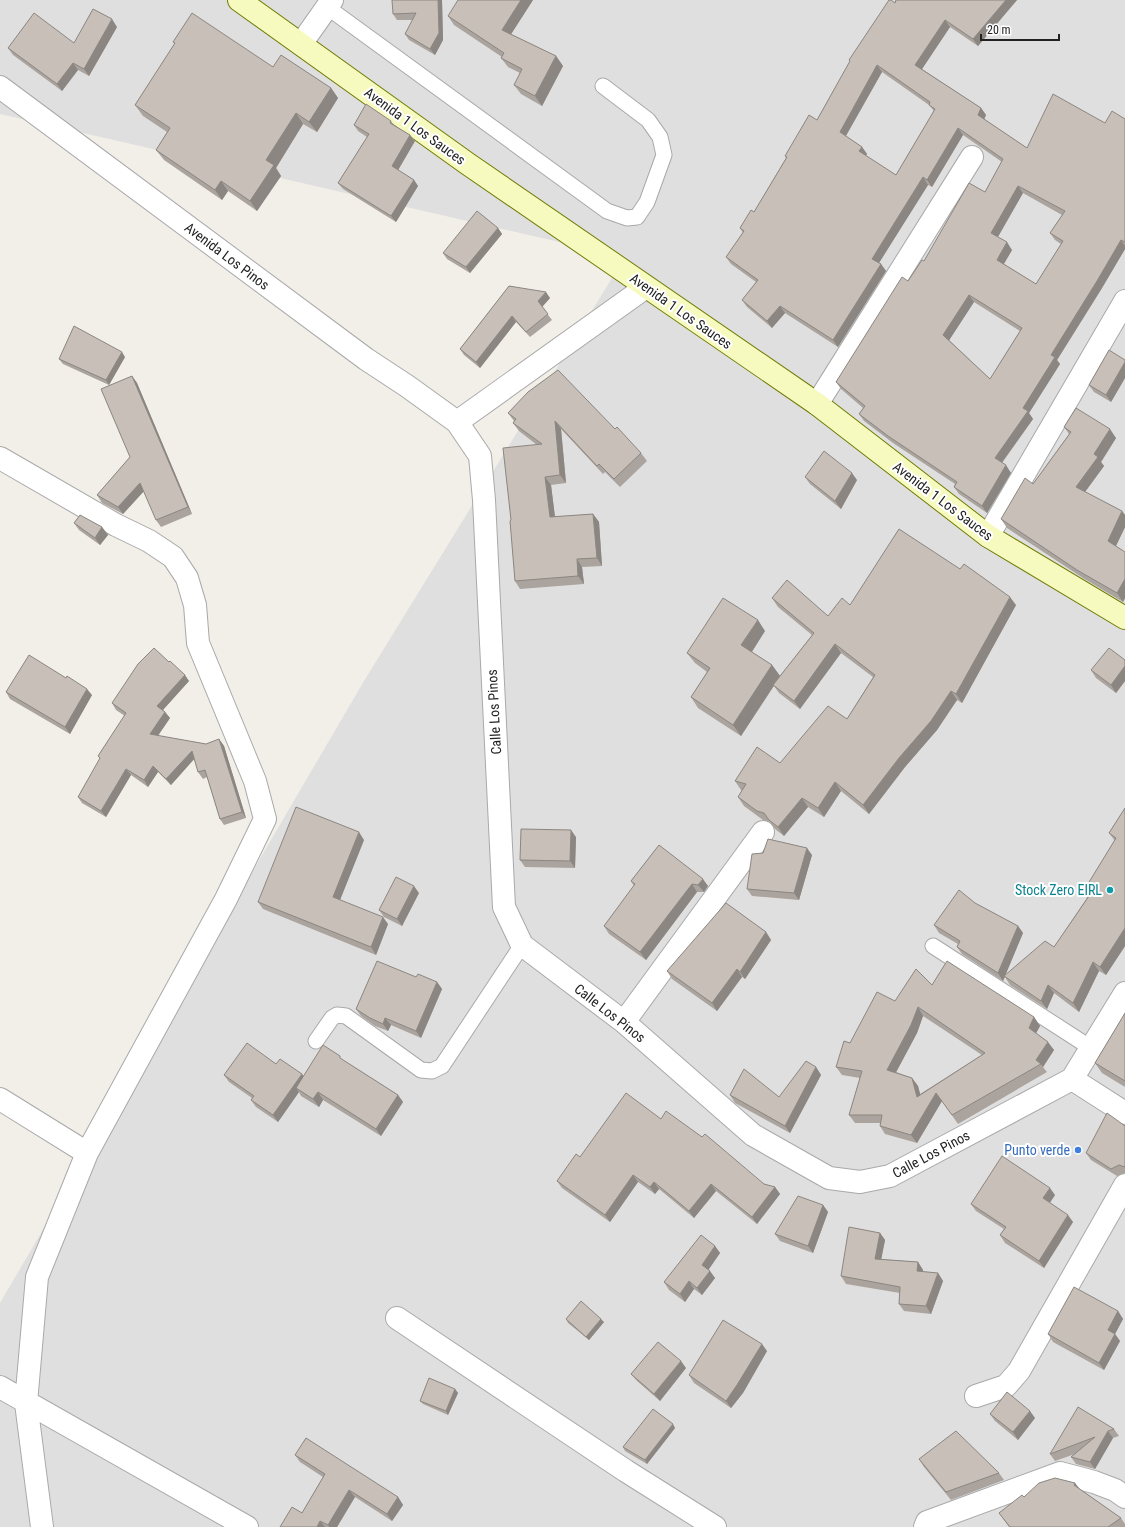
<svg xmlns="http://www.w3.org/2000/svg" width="1125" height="1527" viewBox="0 0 1125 1527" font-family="'Roboto Condensed',sans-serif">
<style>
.residential{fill:#e0dfdf}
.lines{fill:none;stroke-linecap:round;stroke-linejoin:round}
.lane-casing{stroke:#a9a9a9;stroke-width:17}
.street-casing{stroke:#a9a9a9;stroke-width:24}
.secondary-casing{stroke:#707d05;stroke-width:24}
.lane{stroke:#fff;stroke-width:15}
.street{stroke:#fff;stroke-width:22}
.secondary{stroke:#f7fabf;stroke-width:22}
.wall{fill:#aba49e;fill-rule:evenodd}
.shaded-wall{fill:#8b8681}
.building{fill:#c7bfb8;stroke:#8b8681;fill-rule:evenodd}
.culture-dot{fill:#0f9aa8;stroke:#fff;stroke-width:1.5}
.shop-dot{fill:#3f7fe0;stroke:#fff;stroke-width:1.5}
.labels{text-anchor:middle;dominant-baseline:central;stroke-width:4;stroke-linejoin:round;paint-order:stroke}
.street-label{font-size:14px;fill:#222;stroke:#fff}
.culture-label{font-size:14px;fill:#0d838f;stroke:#fff;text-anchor:end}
.shop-label{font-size:14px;fill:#366cbe;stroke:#fff;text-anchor:end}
</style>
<rect width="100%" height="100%" fill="#f2efe9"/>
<path class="residential" d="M 0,0 L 1125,0 L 1125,1527 L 0,1527 L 0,1303 L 364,681 L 625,257 L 0,114 Z"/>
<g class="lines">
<defs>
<path id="lane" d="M 327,7 L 607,211 L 627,218 L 637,217 L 647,202 L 664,155 L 660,137 L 648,120 L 603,86
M 933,946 L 1091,1048
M 316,1041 L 332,1018 L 337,1015 L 346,1016 L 421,1070 L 432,1071 L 442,1066 L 522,945"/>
<path id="street" d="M 301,44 L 332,0
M 0,87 L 366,359 L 407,386 L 457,422 L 480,456 L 484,500 L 504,907 L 522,945 L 624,1022 L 753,1135 L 829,1178 L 860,1182 L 890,1176 L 1072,1079 L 1125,993
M 817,404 L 972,157
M 457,422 L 646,287
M 0,458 L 116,525 L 149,541 L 173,557 L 187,578 L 195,605 L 198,643 L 255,781 L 265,819 L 226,899 L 87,1153 L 37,1277 L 26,1403 L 42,1527
M 988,536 L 1125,301
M 624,1022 L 763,832
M 1072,1079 L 1125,1113
M 0,1099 L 87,1153
M 397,1318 L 626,1471 L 715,1527
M 0,1387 L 247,1527
M 976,1396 L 1006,1386 L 1019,1371 L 1125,1185
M 925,1527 L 927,1522 L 1060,1473 L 1094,1482 L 1115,1490 L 1125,1497"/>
<path id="secondary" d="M 239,0 L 468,164 L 817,404 L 988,536 L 1125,618"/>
</defs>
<use href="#lane" class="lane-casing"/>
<use href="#street" class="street-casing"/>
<use href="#secondary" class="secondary-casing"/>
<use href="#lane" class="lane"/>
<use href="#street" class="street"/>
<use href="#secondary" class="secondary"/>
</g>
<path class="wall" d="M 442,0 L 443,40 L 435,55 L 409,40 L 405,34 L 413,20 L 397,20 L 393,14 Z
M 533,0 L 511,34 L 556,56 L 563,66 L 542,106 L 521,94 L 514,85 L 520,73 L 508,67 L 501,58 L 502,57 L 454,25 L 448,16 Z
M 896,0 L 1017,0 L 978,46 L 950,27 L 922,69 L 981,108 L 986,115 L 984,119 L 1027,148 L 1105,123 L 1125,119 L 1125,249 L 1102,288 L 1057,360 L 1060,364 L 1029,413 L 1033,419 L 1002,463 L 1011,473 L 987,513 L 959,494 L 954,487 L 955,484 L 893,443 L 864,421 L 859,414 L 863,408 L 841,389 L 836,382 L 908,281 L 924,261 L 985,192 L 1002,162 L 963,135 L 932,187 L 928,185 L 879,263 L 881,264 L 886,271 L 838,347 L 785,313 L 772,328 L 747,307 L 742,300 L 756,282 L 731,264 L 726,257 L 743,233 L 740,228 L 754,212 L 786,158 L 785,156 L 817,120 L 850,62 L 849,60 ZM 882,72 L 929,105 L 934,111 L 896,175 L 866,156 L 867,154 L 862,147 L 846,136 ZM 1023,193 L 1062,215 L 1050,233 L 1055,240 L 1061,244 L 1036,284 L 1004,264 L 1012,250 L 998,237 ZM 974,302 L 1020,331 L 990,379 L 949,340 Z
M 117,27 L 89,76 L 78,70 L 62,91 L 13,55 L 8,48 L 74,43 Z
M 173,42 L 273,67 L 331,88 L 338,98 L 317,132 L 303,124 L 276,168 L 281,176 L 257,211 L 228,191 L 222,200 L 164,160 L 156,150 L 167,132 L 143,116 L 135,105 L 175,44 Z
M 391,121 L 394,125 L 410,135 L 415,141 L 398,170 L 414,180 L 418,186 L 396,222 L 343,189 L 338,183 L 367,137 L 358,131 L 354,125 Z
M 498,228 L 502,234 L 470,273 L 447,259 L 443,253 Z
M 509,286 L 550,298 L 542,307 L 552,320 L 530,337 L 516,322 L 480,368 L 464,355 L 460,349 Z
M 125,357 L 109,385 L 63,364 L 59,359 Z
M 1125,360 L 1125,378 L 1111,402 L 1094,392 L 1089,385 Z
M 132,376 L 137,383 L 192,514 L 161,527 L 156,520 L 144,491 L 123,514 L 102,503 L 97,495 L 130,457 Z
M 508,413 L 615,429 L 641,453 L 647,461 L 620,487 L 605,472 L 603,474 L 561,429 L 566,483 L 551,485 L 555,517 L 593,514 L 599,522 L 602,566 L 582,567 L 584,584 L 520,589 L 515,581 L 511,520 L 537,445 L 519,431 L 513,423 L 514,421 Z
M 1064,427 L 1116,438 L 1101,462 L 1104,466 L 1085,492 L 1122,511 L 1125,515 L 1125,527 L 1116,546 L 1125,552 L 1125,598 L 1123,602 L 1083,578 L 1007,528 L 1001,519 L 1033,484 L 1069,434 Z
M 805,477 L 857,480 L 841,509 L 810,484 Z
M 74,523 L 102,527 L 108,535 L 100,545 L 79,530 Z
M 772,598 L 828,616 L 850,605 L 1016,605 L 962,703 L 957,700 L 937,730 L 905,767 L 869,814 L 841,791 L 824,817 L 808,807 L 784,836 L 775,829 L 770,822 L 763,820 L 744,806 L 738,797 L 742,790 L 741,790 L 735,781 L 780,763 L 847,719 L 873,677 L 841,653 L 800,709 L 779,693 L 774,686 L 741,736 L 698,708 L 691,697 L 707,672 L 695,663 L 687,653 L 765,631 L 752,652 L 772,665 L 780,676 L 812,635 L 778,607 Z
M 1125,660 L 1125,681 L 1116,693 L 1096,678 L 1091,670 Z
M 169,662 L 189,681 L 163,710 L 165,712 L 170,718 L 158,736 L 206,744 L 219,739 L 224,746 L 246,818 L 224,825 L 220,819 L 207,777 L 203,779 L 198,772 L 194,759 L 171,785 L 158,772 L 148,787 L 131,775 L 106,817 L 82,803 L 78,797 L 100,759 L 98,756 L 125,716 L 116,710 L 112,703 Z
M 6,692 L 92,695 L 70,734 L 10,699 Z
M 1125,808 L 1125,946 L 1106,975 L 1099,971 L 1079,1012 L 1054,993 L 1047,1009 L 1010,985 L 1005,977 L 1003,981 L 962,954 L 957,947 L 958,944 L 939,933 L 934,925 L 975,903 L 1018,926 L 1023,933 L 1005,975 L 1054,947 L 1087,898 L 1083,892 L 1115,841 L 1109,833 Z
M 576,837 L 575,868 L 525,867 L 520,860 Z
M 364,840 L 340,900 L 388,924 L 376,955 L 263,909 L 258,902 Z
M 659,845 L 708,886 L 704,892 L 697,892 L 646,960 L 609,934 L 604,926 L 634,886 L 631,881 Z
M 763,853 L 812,855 L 799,900 L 752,896 L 747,889 Z
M 419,893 L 402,926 L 384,917 L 379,910 Z
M 766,932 L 771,940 L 745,979 L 742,977 L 717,1011 L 672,979 L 667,971 Z
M 416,977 L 437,982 L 442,989 L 421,1038 L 391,1025 L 388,1031 L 375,1026 L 361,1016 L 356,1009 Z
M 932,985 L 1034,1017 L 1040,1026 L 1036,1033 L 1054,1050 L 1043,1067 L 1047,1072 L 958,1124 L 942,1101 L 917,1143 L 885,1134 L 880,1126 L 880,1123 L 855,1123 L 849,1115 L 860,1078 L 842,1075 L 836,1067 L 850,1043 L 895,1001 ZM 923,1016 L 982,1055 L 920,1094 L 918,1086 L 912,1078 L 896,1072 L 917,1033 Z
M 1125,1013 L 1125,1087 L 1102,1073 L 1095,1063 Z
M 343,1060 L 398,1095 L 403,1102 L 381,1136 L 323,1100 L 319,1107 L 301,1096 L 299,1092 L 278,1122 L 256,1107 L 251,1100 L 252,1098 L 229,1082 L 224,1075 L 276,1064 L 302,1074 L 304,1077 Z
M 816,1067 L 821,1075 L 790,1133 L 735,1103 L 730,1095 L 779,1097 Z
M 661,1119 L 764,1184 L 775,1187 L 780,1194 L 757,1224 L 716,1191 L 694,1218 L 659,1189 L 655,1194 L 638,1182 L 610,1222 L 562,1188 L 557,1181 L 580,1157 Z
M 1125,1126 L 1125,1173 L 1117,1176 L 1091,1160 L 1086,1153 Z
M 1055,1195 L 1050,1203 L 1073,1222 L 1044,1268 L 1005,1243 L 1000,1235 L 1004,1229 L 976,1211 L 971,1204 Z
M 823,1205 L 828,1212 L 813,1253 L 780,1241 L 775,1234 Z
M 880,1233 L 885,1240 L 881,1259 L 918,1262 L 923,1270 L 923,1272 L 938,1273 L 943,1281 L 931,1314 L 904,1311 L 899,1304 L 900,1293 L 846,1284 L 841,1276 Z
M 715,1246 L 720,1253 L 708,1270 L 715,1278 L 702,1295 L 694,1289 L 685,1302 L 669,1290 L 664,1282 Z
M 1118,1311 L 1123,1319 L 1115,1334 L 1120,1341 L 1104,1370 L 1053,1342 L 1048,1334 Z
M 566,1319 L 604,1322 L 589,1340 L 568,1323 Z
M 767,1351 L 743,1393 L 731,1408 L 694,1383 L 689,1375 Z
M 686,1368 L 660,1401 L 637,1381 L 631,1374 Z
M 455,1389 L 458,1393 L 448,1415 L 423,1404 L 420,1401 Z
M 990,1414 L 1035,1418 L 1018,1440 L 995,1421 Z
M 675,1428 L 647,1464 L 625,1451 L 623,1447 Z
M 1114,1429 L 1119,1436 L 1113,1438 L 1095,1469 L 1076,1464 L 1071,1457 L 1075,1454 L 1055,1461 L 1050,1454 Z
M 295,1455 L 398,1497 L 403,1505 L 392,1521 L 355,1497 L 337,1527 L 280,1527 L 302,1513 L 323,1477 L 300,1462 Z
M 919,1459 L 999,1473 L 1004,1480 L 951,1500 L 924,1467 Z
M 1075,1483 L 1080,1489 L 1121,1518 L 1125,1524 L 1125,1527 L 1009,1527 L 999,1513 L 1024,1497 Z"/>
<path class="shaded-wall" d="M 438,0 L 442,0 L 443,40 L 435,55 L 430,49 Z
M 521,0 L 533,0 L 508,39 L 502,30 Z
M 1006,0 L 1017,0 L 978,46 L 973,39 Z
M 112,19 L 117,27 L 89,76 L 84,69 Z
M 945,20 L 950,27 L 920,72 L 915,65 Z
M 556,56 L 563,66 L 542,106 L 535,96 Z
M 73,63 L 78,70 L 62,91 L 57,84 Z
M 877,65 L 882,72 L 844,139 L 840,132 Z
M 331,88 L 338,98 L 317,132 L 309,122 Z
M 981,108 L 986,115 L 983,122 L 978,115 Z
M 296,113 L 303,124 L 276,168 L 281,176 L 257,211 L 250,201 L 266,160 Z
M 958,128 L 963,135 L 932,187 L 927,180 Z
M 410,135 L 415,141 L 397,172 L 392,166 Z
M 862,147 L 867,154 L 864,158 L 859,151 Z
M 923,177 L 928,185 L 877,266 L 872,259 Z
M 414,180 L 418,186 L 396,222 L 391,216 Z
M 221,181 L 228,191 L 222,200 L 215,190 Z
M 1018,186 L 1023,193 L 996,240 L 991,233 Z
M 498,228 L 502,234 L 470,273 L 466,267 Z
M 1121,240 L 1125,246 L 1125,249 L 1102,288 L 1057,360 L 1060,364 L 1029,413 L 1033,419 L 1000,465 L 995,458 L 1051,355 Z
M 1007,242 L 1012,250 L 1002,267 L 997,260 Z
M 881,264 L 886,271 L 838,347 L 833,340 Z
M 546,292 L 550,298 L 542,307 L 538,301 Z
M 969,295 L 974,302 L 948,342 L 943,335 Z
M 780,306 L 785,313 L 772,328 L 767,321 Z
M 512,316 L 516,322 L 480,368 L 476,362 Z
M 122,352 L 125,357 L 109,385 L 106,380 Z
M 1125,362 L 1125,378 L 1111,402 L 1106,395 Z
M 132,376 L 137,383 L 192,514 L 188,507 Z
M 555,421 L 561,429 L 566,483 L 560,475 Z
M 1110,429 L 1116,438 L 1101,462 L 1104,466 L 1082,496 L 1076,487 L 1094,454 Z
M 1006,465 L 1011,473 L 987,513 L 982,506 Z
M 852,473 L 857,480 L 841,509 L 835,501 Z
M 545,477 L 551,485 L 556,525 L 550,517 Z
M 140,483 L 145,490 L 123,514 L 118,507 Z
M 1122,511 L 1125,515 L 1125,527 L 1114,550 L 1108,541 Z
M 593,514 L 599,522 L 602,566 L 597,558 Z
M 102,527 L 108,535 L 100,545 L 95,538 Z
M 577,559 L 582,567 L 584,584 L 578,576 Z
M 1125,579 L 1125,598 L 1123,602 L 1117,593 Z
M 1010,597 L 1016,605 L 962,703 L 956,694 Z
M 758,620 L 765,631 L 749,656 L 741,645 Z
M 835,644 L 841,653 L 800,709 L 794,701 Z
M 772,665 L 780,676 L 741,736 L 733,725 Z
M 1125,666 L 1125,681 L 1116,693 L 1111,685 Z
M 185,675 L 189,681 L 161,712 L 157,706 Z
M 87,689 L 92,695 L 70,734 L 65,727 Z
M 951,691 L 957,700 L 937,730 L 905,767 L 869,814 L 863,805 Z
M 165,712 L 170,718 L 154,741 L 150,734 Z
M 219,739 L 224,746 L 246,818 L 242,812 Z
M 192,751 L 196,757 L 171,785 L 166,779 Z
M 153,766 L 158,772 L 148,787 L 144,780 Z
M 126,769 L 131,775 L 106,817 L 101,811 Z
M 835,782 L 841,791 L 824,817 L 818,808 Z
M 802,798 L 808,807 L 784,836 L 778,827 Z
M 571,830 L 576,837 L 575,868 L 570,861 Z
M 359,832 L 364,840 L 338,905 L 333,897 Z
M 807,848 L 812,855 L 799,900 L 794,893 Z
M 703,879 L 708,886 L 704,892 L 698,885 Z
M 692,884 L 697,892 L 646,960 L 640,952 Z
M 414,886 L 419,893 L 402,926 L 397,919 Z
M 383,917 L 388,924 L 376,955 L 371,947 Z
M 1018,926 L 1023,933 L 1003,981 L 998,973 Z
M 1125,928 L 1125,946 L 1106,975 L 1100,967 Z
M 766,932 L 771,940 L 745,979 L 740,972 Z
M 1093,962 L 1099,971 L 1079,1012 L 1073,1003 Z
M 737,969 L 742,977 L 717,1011 L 712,1003 Z
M 437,982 L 442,989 L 421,1038 L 416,1031 Z
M 1048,985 L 1054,993 L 1047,1009 L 1041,1001 Z
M 918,1007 L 923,1016 L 917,1033 L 893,1078 L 887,1070 Z
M 1034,1017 L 1040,1026 L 1034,1037 L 1029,1028 Z
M 385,1018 L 391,1025 L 388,1031 L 383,1024 Z
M 1048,1042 L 1054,1050 L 1043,1067 L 1041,1064 L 1036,1060 Z
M 816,1067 L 821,1075 L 790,1133 L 785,1126 Z
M 302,1074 L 307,1081 L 296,1088 L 299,1092 L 278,1122 L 273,1115 Z
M 912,1078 L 918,1086 L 923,1105 L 917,1097 Z
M 318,1092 L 323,1100 L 319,1107 L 313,1099 Z
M 936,1093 L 942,1101 L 917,1143 L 911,1135 Z
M 398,1095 L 403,1102 L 381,1136 L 376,1129 Z
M 633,1175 L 638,1182 L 610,1222 L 605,1215 Z
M 654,1182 L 659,1189 L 655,1194 L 650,1187 Z
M 711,1184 L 716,1191 L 694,1218 L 689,1211 Z
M 775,1187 L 780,1194 L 757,1224 L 752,1217 Z
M 1050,1188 L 1055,1195 L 1048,1205 L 1043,1198 Z
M 823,1205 L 828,1212 L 813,1253 L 808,1246 Z
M 1068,1215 L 1073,1222 L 1044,1268 L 1039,1261 Z
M 880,1233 L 885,1240 L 880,1266 L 875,1259 Z
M 715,1246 L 720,1253 L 707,1272 L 702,1265 Z
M 918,1262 L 923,1270 L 922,1278 L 917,1271 Z
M 710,1271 L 715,1278 L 702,1295 L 697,1288 Z
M 938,1273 L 943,1281 L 931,1314 L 926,1306 Z
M 689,1281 L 694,1289 L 685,1302 L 680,1294 Z
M 1118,1311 L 1123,1319 L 1115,1334 L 1120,1341 L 1104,1370 L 1099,1363 L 1108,1330 Z
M 601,1319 L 604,1322 L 589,1340 L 586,1337 Z
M 762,1344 L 767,1351 L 743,1393 L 731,1408 L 726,1401 Z
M 681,1361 L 686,1368 L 660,1401 L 654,1394 Z
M 455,1389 L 458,1393 L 448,1415 L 446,1411 Z
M 1030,1411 L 1035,1418 L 1018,1440 L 1013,1432 Z
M 673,1424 L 675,1428 L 647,1464 L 645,1460 Z
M 1108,1431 L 1113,1438 L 1095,1469 L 1090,1462 Z
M 1075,1483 L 1081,1492 L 1074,1485 Z
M 349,1490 L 355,1497 L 337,1527 L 329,1527 L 328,1525 Z
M 398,1497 L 403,1505 L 392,1521 L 387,1514 Z
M 320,1521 L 325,1527 L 317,1527 Z"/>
<path class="building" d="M 392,0 L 438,0 L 439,33 L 430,49 L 405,34 L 416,13 L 393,14 Z
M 458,0 L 521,0 L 502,30 L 556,56 L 535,96 L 514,85 L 522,69 L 501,58 L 504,53 L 448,16 Z
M 889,0 L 891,0 L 895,3 L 896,0 L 1006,0 L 973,39 L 945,20 L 915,65 L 981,108 L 978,115 L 1027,148 L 1053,94 L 1105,123 L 1112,111 L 1125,119 L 1125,242 L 1121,240 L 1097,281 L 1051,355 L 1055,357 L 1023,408 L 1028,411 L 995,458 L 1006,465 L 982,506 L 954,487 L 957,482 L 888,436 L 859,414 L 865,406 L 836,382 L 902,277 L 908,281 L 922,260 L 924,261 L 969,183 L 985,192 L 1003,159 L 958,128 L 927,180 L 923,177 L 872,259 L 881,264 L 833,340 L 780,306 L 767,321 L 742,300 L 758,280 L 726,257 L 744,231 L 740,228 L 751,210 L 754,212 L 787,157 L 785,156 L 809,115 L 817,120 L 850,61 L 849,60 ZM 877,65 L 930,102 L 929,105 L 935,109 L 896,175 L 859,151 L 862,147 L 840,132 ZM 1018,186 L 1065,211 L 1050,233 L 1063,241 L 1036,284 L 997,260 L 1007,242 L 991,233 ZM 969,295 L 1022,328 L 990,379 L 943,335 Z
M 93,9 L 112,19 L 84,69 L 73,63 L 57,84 L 8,48 L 34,13 L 74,43 Z
M 192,13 L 273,67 L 281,55 L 331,88 L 309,122 L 296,113 L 266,160 L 274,165 L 250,201 L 221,181 L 215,190 L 156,150 L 170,128 L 135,105 L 175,43 L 173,42 Z
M 366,104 L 391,121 L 390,123 L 410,135 L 392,166 L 414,180 L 391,216 L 338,183 L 369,134 L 354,125 Z
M 477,211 L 498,228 L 466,267 L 443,253 Z
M 509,286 L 546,292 L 538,301 L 548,314 L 526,332 L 512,316 L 476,362 L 460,349 Z
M 74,326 L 122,352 L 106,380 L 59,359 Z
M 1109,350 L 1125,360 L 1125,362 L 1106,395 L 1089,385 Z
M 558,370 L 615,429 L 617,427 L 641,453 L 614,479 L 599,464 L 597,466 L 555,421 L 560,475 L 545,477 L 550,517 L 593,514 L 597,558 L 577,559 L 578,576 L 515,581 L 510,521 L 511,520 L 503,448 L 542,444 L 513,423 L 516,419 L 508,413 L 528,392 Z
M 132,376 L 188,507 L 156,520 L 140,483 L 118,507 L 97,495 L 130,457 L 101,389 Z
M 1076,408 L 1110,429 L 1094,454 L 1098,457 L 1076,487 L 1122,511 L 1108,541 L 1125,552 L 1125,579 L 1117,593 L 1077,570 L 1001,519 L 1025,478 L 1033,484 L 1071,432 L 1064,427 Z
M 824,451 L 852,473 L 835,501 L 805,477 Z
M 80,515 L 102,527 L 95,538 L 74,523 Z
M 899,529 L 960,569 L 964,564 L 1010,597 L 956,694 L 951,691 L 931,721 L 899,758 L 863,805 L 835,782 L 818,808 L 802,798 L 778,827 L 769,820 L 764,813 L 757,811 L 738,797 L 746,784 L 735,781 L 757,747 L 780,763 L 828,706 L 847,719 L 875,675 L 835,644 L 794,701 L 773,685 L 814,633 L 772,598 L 787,580 L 828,616 L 842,598 L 850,605 Z
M 723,598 L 758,620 L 741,645 L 772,665 L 733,725 L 691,697 L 710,668 L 687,653 Z
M 154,648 L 169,662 L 170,661 L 185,675 L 157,706 L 165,712 L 150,734 L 206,744 L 219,739 L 242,812 L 220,819 L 205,770 L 198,772 L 192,751 L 166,779 L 153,766 L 144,780 L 126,769 L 101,811 L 78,797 L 100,758 L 98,756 L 126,713 L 112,703 L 138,664 Z
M 1109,648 L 1125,660 L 1125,666 L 1111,685 L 1091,670 Z
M 29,655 L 66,678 L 67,676 L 87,689 L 65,727 L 6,692 Z
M 296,807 L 359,832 L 333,897 L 383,917 L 371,947 L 258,902 Z
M 1125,808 L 1125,928 L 1100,967 L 1093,962 L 1073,1003 L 1048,985 L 1041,1001 L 1004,976 L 1045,941 L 1054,947 L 1089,896 L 1083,892 L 1116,838 L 1109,833 Z
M 521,829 L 571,830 L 570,861 L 520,860 Z
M 768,839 L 807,848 L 794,893 L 747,889 L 752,854 L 763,853 Z
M 659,845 L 703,879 L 698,885 L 692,884 L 640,952 L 604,926 L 635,884 L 631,881 Z
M 396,877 L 414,886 L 397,919 L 379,910 Z
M 959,890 L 975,903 L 1018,926 L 998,973 L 957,947 L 960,941 L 934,925 Z
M 726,903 L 766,932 L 740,972 L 737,969 L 712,1003 L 667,971 Z
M 377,961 L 416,977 L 418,974 L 437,982 L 416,1031 L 385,1018 L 383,1024 L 370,1018 L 356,1009 Z
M 947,961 L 1034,1017 L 1029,1028 L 1048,1042 L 1036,1060 L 1041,1064 L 952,1115 L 936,1093 L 911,1135 L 880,1126 L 882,1115 L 849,1115 L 862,1071 L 836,1067 L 844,1041 L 850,1043 L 877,992 L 895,1001 L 916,969 L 932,985 ZM 918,1007 L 985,1053 L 917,1097 L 912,1078 L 887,1070 L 911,1025 Z
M 1125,1013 L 1125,1081 L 1095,1063 Z
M 247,1043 L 276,1064 L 280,1059 L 302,1074 L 273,1115 L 251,1100 L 254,1096 L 224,1075 Z
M 323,1045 L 340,1056 L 340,1058 L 398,1095 L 376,1129 L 318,1092 L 313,1099 L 296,1088 Z
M 806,1061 L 816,1067 L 785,1126 L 730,1095 L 744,1069 L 779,1097 Z
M 626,1093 L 661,1119 L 666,1111 L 702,1137 L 705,1134 L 764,1184 L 775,1187 L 752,1217 L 711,1184 L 689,1211 L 654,1182 L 650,1187 L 633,1175 L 605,1215 L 557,1181 L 576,1154 L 580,1157 Z
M 1107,1113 L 1125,1126 L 1125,1167 L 1119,1165 L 1111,1169 L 1086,1153 Z
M 1002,1156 L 1050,1188 L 1043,1198 L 1068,1215 L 1039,1261 L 1000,1235 L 1006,1227 L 971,1204 Z
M 798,1196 L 823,1205 L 808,1246 L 775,1234 Z
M 849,1227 L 880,1233 L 875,1259 L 918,1262 L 917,1271 L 938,1273 L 926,1306 L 899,1304 L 900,1287 L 841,1276 Z
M 701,1235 L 715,1246 L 702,1265 L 710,1271 L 697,1288 L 689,1281 L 680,1294 L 664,1282 Z
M 1074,1287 L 1118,1311 L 1108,1330 L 1115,1334 L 1099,1363 L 1048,1334 Z
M 581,1301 L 601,1319 L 586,1337 L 566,1319 Z
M 723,1320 L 762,1344 L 737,1385 L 726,1401 L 689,1375 Z
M 658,1342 L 681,1361 L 654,1394 L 631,1374 Z
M 429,1378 L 455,1389 L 446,1411 L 420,1401 Z
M 1007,1392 L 1030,1411 L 1013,1432 L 990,1414 Z
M 1078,1407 L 1114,1429 L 1108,1431 L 1090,1462 L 1071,1457 L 1095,1437 L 1050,1454 Z
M 653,1409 L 673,1424 L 645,1460 L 623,1447 Z
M 956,1431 L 999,1473 L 946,1492 L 919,1459 Z
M 306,1438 L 398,1497 L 387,1514 L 349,1490 L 328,1525 L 320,1521 L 317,1527 L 280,1527 L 292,1507 L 302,1513 L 325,1474 L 295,1455 Z
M 1055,1478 L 1075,1483 L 1074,1485 L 1121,1518 L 1108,1527 L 1010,1527 L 999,1513 L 1022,1495 L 1024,1497 L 1039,1483 Z"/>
<circle class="culture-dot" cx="1110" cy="890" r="4"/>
<circle class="shop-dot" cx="1078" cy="1150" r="4"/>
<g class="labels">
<g class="street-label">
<text transform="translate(415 126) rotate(36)">Avenida 1 Los Sauces</text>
<text transform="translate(227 256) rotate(37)">Avenida Los Pinos</text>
<text transform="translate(681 311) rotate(35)">Avenida 1 Los Sauces</text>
<text transform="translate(943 501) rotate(37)">Avenida 1 Los Sauces</text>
<text transform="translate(494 712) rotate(-93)">Calle Los Pinos</text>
<text transform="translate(610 1013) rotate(38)">Calle Los Pinos</text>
<text transform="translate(931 1154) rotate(-28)">Calle Los Pinos</text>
</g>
<g class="culture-label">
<text x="1102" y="890">Stock Zero EIRL</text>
</g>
<g class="shop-label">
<text x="1070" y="1150">Punto verde</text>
</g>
</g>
<path d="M981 34v6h78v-6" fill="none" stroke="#222222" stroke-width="2"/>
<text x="987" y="34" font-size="12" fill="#222222" stroke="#ffffff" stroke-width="3" paint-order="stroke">20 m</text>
</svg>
